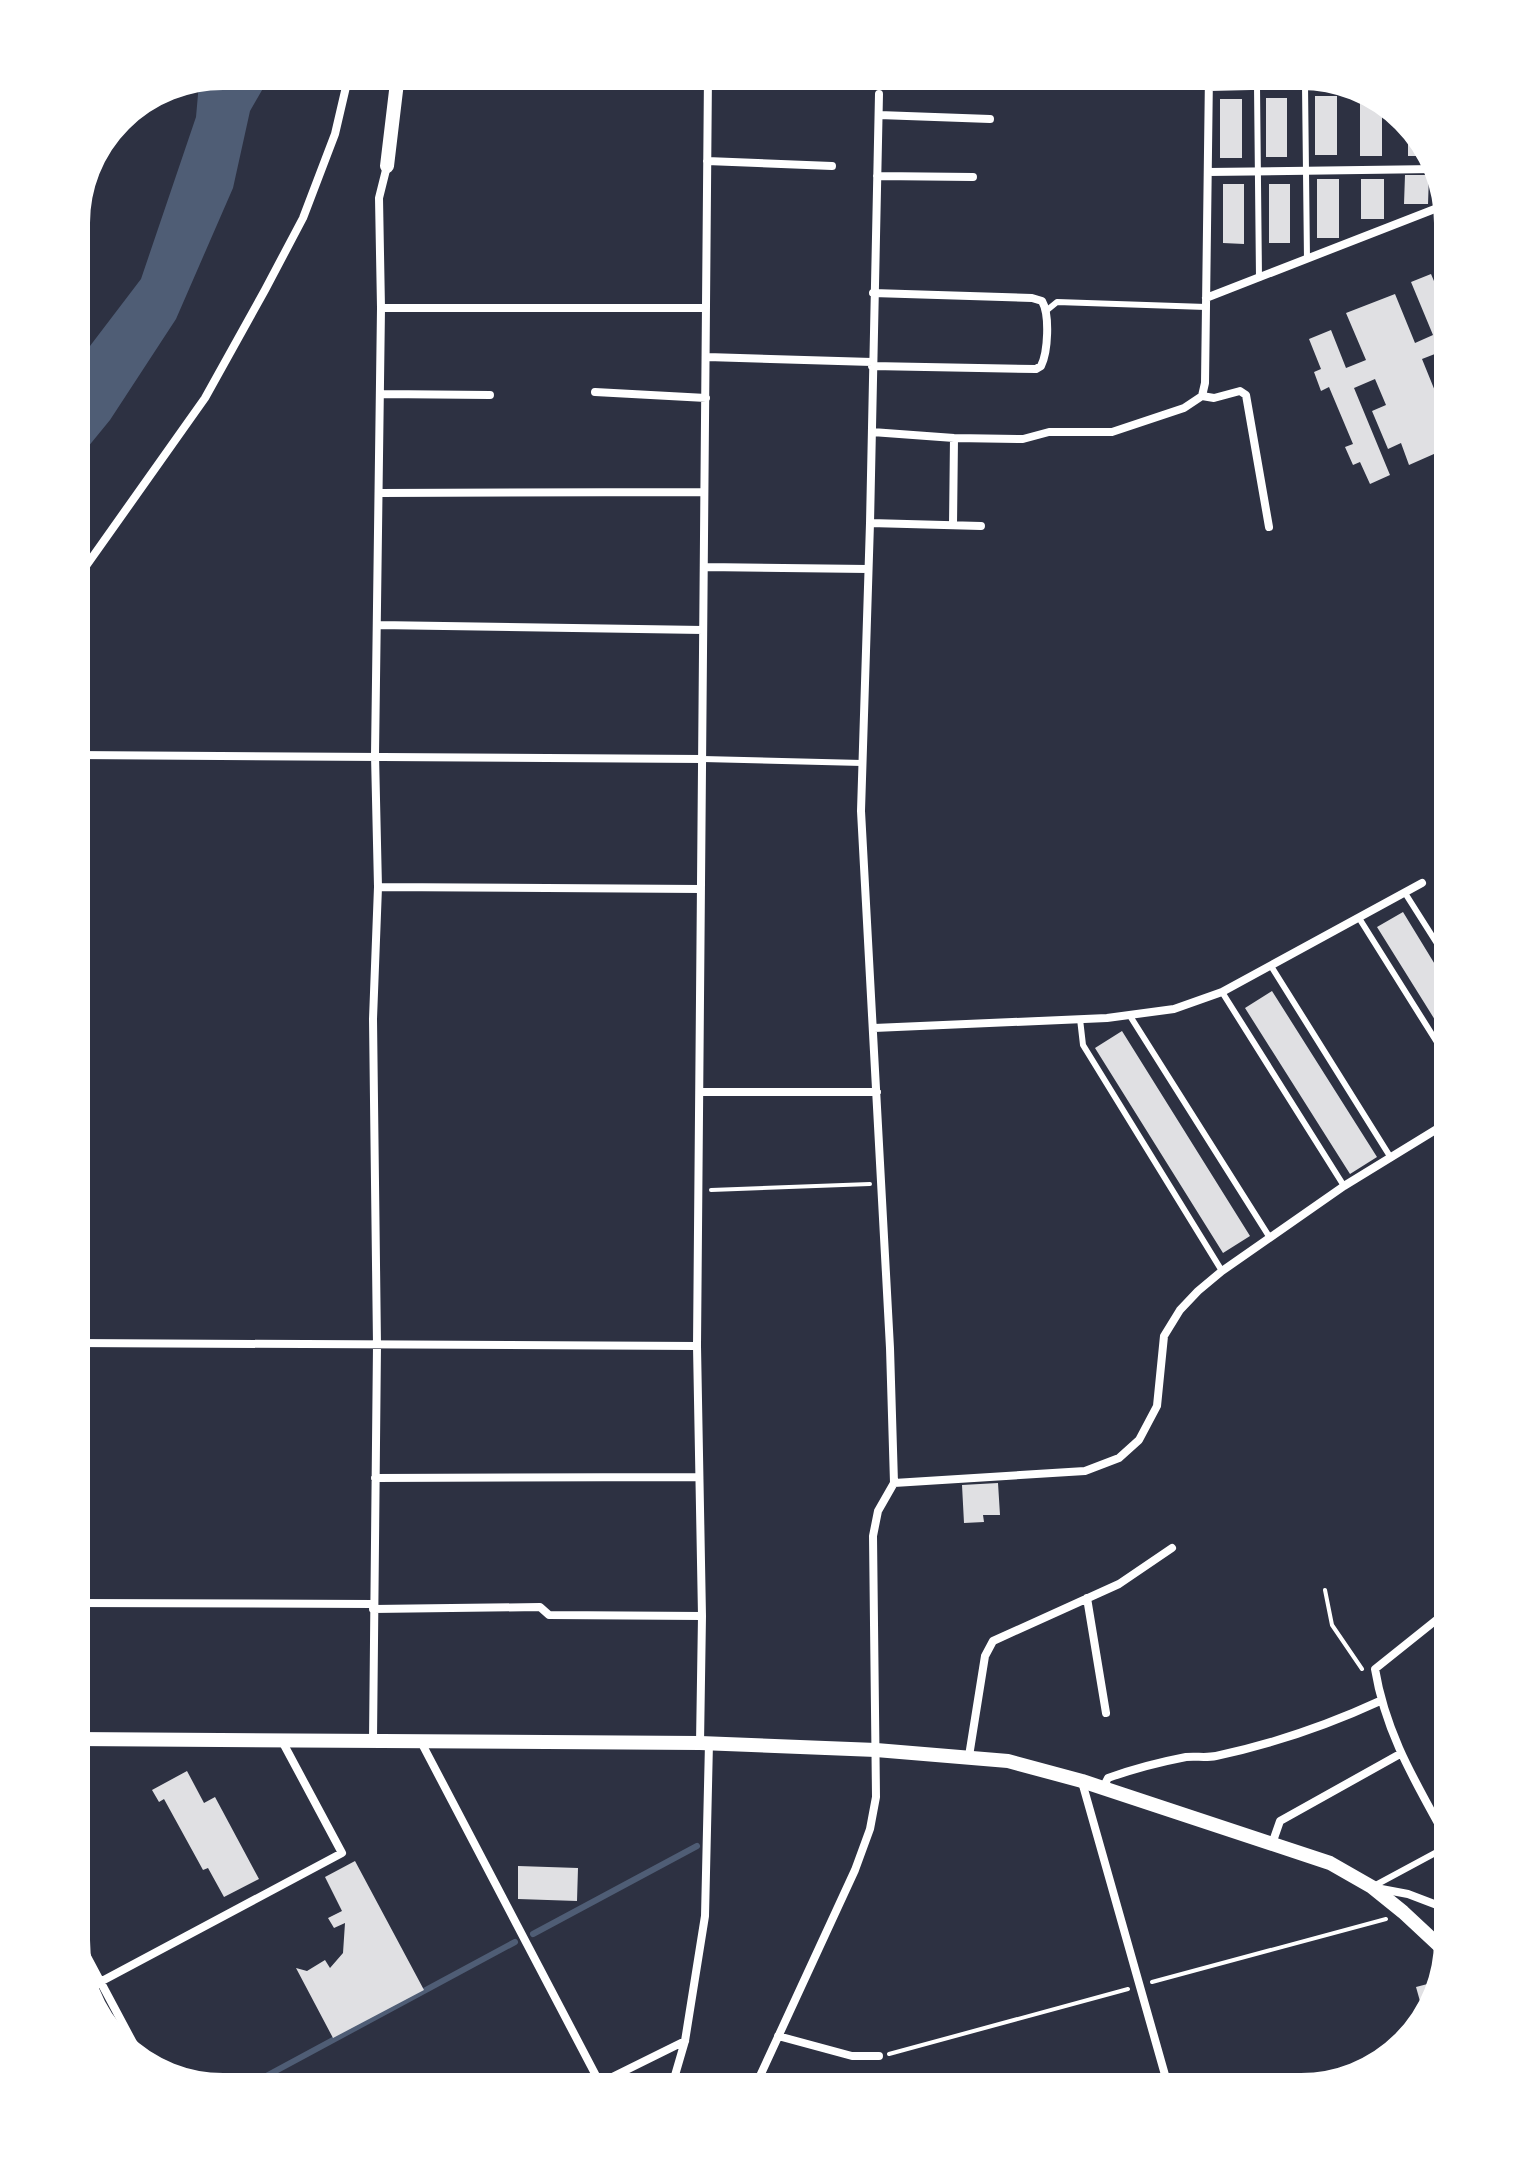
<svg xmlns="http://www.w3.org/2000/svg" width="1524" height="2163" viewBox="0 0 1524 2163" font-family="'Playfair Display',serif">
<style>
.water{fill:#4f5d75}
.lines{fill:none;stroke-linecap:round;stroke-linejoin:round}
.stream{stroke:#4f5d75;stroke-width:6}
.building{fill:#e0e0e3}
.path{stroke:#fff;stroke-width:4}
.service{stroke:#fff;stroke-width:6}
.minor{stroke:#fff;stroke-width:8}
.tertiary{stroke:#fff;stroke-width:14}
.rim{fill:none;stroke:#fff;stroke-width:4}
</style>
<rect width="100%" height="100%" fill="#2d3142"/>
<path class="water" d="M 223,74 L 266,74 L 265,85 L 250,111 L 233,188 L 176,319 L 110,420 L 74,464 L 74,367 L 141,279 L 196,117 L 199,83 Z"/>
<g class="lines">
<path class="stream" d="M 533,1934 L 697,1846
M 242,2089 L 515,1942"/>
</g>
<path class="building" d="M 1315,96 L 1337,96 L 1337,155 L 1315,155 Z
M 1360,96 L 1378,96 L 1382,100 L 1382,156 L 1360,156 Z
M 1266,98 L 1287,98 L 1287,157 L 1266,157 Z
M 1220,99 L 1242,99 L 1242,158 L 1220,158 Z
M 1408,126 L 1429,148 L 1429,156 L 1408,156 Z
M 1405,175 L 1429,175 L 1428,204 L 1404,204 Z
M 1317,179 L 1339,179 L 1339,238 L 1317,238 Z
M 1361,179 L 1384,179 L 1384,219 L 1361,219 Z
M 1223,184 L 1244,184 L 1244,244 L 1223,243 Z
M 1269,184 L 1290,184 L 1290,243 L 1269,243 Z
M 1431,274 L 1450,319 L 1450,378 L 1444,381 L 1437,363 L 1444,360 L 1440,352 L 1422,359 L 1450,428 L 1450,460 L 1448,461 L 1443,450 L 1409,465 L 1401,443 L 1388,449 L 1372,411 L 1386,405 L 1375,379 L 1354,388 L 1390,475 L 1370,484 L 1360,462 L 1353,465 L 1345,447 L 1353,444 L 1329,387 L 1321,391 L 1314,372 L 1321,369 L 1309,339 L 1331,330 L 1346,368 L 1366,360 L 1346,313 L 1395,294 L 1415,343 L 1433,335 L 1411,282 Z
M 1403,912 L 1450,989 L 1450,1044 L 1377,927 Z
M 1272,991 L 1377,1157 L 1350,1174 L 1245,1008 Z
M 1122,1031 L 1250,1236 L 1223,1253 L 1095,1048 Z
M 998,1483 L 1000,1515 L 983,1515 L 984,1522 L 964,1523 L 962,1485 Z
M 187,1771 L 204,1803 L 215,1797 L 259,1879 L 224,1897 L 208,1868 L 203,1870 L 164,1799 L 159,1802 L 152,1790 Z
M 355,1861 L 424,1990 L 333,2038 L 296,1968 L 307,1971 L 325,1960 L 330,1968 L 343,1953 L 345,1923 L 334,1928 L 328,1918 L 342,1911 L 325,1877 Z
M 518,1866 L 578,1868 L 577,1901 L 518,1899 Z
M 1439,1981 L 1430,2014 L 1425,2019 L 1416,1987 Z"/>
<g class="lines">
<path class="path" d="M 711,1190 L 870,1184
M 1325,1590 L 1332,1625 L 1362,1669
M 1152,1982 L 1386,1919
M 889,2054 L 1128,1989
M 1290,2089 L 1383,2062"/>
<path class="service" d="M 1305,85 L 1307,259
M 1257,86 L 1259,278
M 1046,311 L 1057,302 L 1206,307
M 703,759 L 862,763
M 1405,893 L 1450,964
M 1359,918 L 1450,1063
M 1271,966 L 1391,1158
M 1222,992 L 1344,1186
M 1130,1016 L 1270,1238
M 1080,1019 L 1083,1045 L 1222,1271
M 1372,1887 L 1450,1845"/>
<path class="minor" d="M 1209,87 L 1344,84
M 879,115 L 990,119
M 707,161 L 832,166
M 1208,172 L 1435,169
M 877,176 L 973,177
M 1206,298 L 1445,205
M 381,308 L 379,198 L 387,166
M 707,357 L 872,362
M 872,366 L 1036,369 L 1041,366 C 1048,352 1050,315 1042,301 L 1032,298 L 873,293
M 595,392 L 706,398
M 381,394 L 490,395
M 1202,396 L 1214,398 L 1240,391 L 1246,395 L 1269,527
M 872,432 L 954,438 L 1023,439 L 1049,432 L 1112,432 L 1184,408 L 1202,396 L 1205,383 L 1209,74
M 380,493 L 703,492
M 870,523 L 981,526
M 953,525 L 954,438
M 704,567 L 868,569
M 74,583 L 205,398 L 265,290 L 303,218 L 335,134 L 349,74
M 378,625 L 703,630
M 74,755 L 703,759
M 378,887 L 701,889
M 874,1028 L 1107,1018 L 1174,1009 L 1222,992 L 1422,883
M 701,1092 L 877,1092
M 74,1343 L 697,1346
M 375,1478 L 699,1477
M 894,1483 L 1085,1471 L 1119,1458 L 1139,1440 L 1157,1406 L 1164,1336 L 1180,1310 L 1198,1291 L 1222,1271 L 1344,1186 L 1450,1121
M 1087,1598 L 1106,1713
M 74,1603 L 373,1604
M 373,1609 L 540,1607 L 549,1615 L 702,1616
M 373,1740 L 377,1345 L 373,1019 L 378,887 L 375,755 L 381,308 L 704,308
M 420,1740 L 603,2089
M 700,1743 L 702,1616 L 697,1346 L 708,74
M 969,1756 L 985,1656 L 993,1641 L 1119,1584 L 1172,1548
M 1082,1782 L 1169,2089
M 1103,1788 L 1108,1778 C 1133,1769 1160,1762 1186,1757 C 1196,1756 1206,1758 1216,1756 C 1272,1744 1328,1725 1380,1701
M 1272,1844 L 1280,1821 L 1400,1754
M 1450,1845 C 1418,1786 1386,1736 1375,1669 L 1450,1609
M 1376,1888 L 1408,1894 L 1450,1910
M 74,1932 L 146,2067
M 87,1989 L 342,1853 L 282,1741
M 778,2036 L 852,2056 L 879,2056
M 588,2089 L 685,2041
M 671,2089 L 685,2041 L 705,1916 L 709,1743
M 754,2089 L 855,1870 L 870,1829 L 876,1797 L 873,1536 L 878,1511 L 894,1483 L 890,1348 L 861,811 L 870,523 L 879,94"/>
<path class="tertiary" d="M 387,166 L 398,74
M 74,1739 L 700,1743 L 876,1750 L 1008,1761 L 1082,1781 L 1330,1863 L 1372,1887 L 1403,1912 L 1447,1953"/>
</g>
<path d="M0 0H1524V2163H0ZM223 88H1301A135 135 0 0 1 1436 223V1940A135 135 0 0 1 1301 2075H223A135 135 0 0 1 88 1940V223A135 135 0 0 1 223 88Z" fill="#fff" fill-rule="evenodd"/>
<path class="rim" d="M223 88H1301A135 135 0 0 1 1436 223V1940A135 135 0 0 1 1301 2075H223A135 135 0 0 1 88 1940V223A135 135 0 0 1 223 88Z"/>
</svg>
